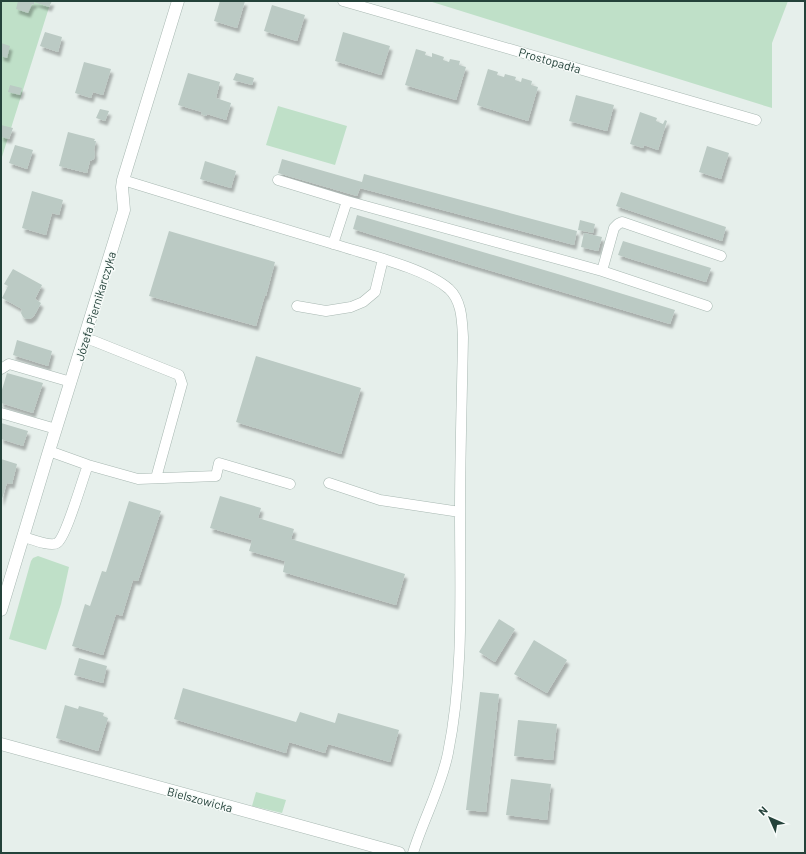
<svg xmlns="http://www.w3.org/2000/svg" width="806" height="854" viewBox="0 0 806 854" font-family="Barlow,sans-serif">
<style>
.green{fill:#bfe0c8}
.building{fill:#bbcac4;filter:url(#shadow)}
.lines{fill:none;stroke-linecap:round;stroke-linejoin:round}
.service-casing{stroke:#a8b8b2;stroke-width:11}
.minor-casing{stroke:#a8b8b2;stroke-width:13}
.tertiary-casing{stroke:#a8b8b2;stroke-width:13}
.service{stroke:#fff;stroke-width:10}
.minor{stroke:#fff;stroke-width:12}
.tertiary{stroke:#fff;stroke-width:12}
.labels{text-anchor:middle;dominant-baseline:central;stroke-width:3;stroke-linejoin:round;paint-order:stroke}
.street-label{font-size:12px;fill:#24423a;stroke:#f7fbf9}
</style>
<defs>
<filter id="shadow"><feDropShadow dx="2.5" dy="4.5" stdDeviation="1" flood-color="#0004"/></filter>
</defs>
<rect width="100%" height="100%" fill="#e6efeb"/>
<path class="green" d="M 1,1 L 51,1 L 1,160 Z
M 429,1 L 788,1 L 772,43 L 772,108 Z
M 278,106 L 347,126 L 335,165 L 266,145 Z
M 38,556 L 69,567 L 61,604 L 46,650 L 9,639 L 31,561 L 33,558 Z
M 256,792 L 286,800 L 282,813 L 252,806 Z"/>
<path class="building" d="M 18,1 L 52,1 L 49,7 L 34,2 L 34,5 L 32,4 L 28,13 L 16,9 Z
M 220,1 L 245,1 L 237,28 L 214,21 Z
M 272,5 L 305,15 L 297,41 L 264,31 Z
M 45,32 L 62,37 L 58,52 L 40,46 Z
M 343,32 L 390,46 L 381,75 L 335,61 Z
M 1,43 L 10,46 L 7,58 L 1,56 Z
M 416,49 L 426,52 L 425,55 L 432,57 L 432,53 L 444,57 L 443,60 L 449,62 L 450,59 L 460,61 L 459,65 L 466,67 L 456,100 L 405,85 Z
M 84,62 L 111,69 L 103,95 L 93,92 L 91,98 L 75,93 Z
M 488,69 L 498,72 L 497,75 L 504,77 L 505,74 L 516,77 L 515,80 L 521,82 L 522,78 L 532,81 L 531,85 L 538,87 L 528,121 L 477,105 Z
M 188,73 L 220,82 L 216,98 L 231,103 L 226,120 L 207,114 L 206,116 L 201,114 L 202,112 L 178,105 Z
M 236,73 L 254,78 L 252,85 L 233,80 Z
M 10,85 L 22,88 L 20,95 L 8,92 Z
M 576,95 L 614,105 L 607,131 L 569,121 Z
M 100,109 L 109,111 L 105,121 L 96,118 Z
M 640,112 L 657,118 L 656,121 L 663,124 L 665,120 L 667,121 L 658,150 L 644,145 L 643,148 L 630,144 Z
M 1,125 L 13,128 L 9,139 L 1,137 Z
M 68,132 L 95,139 L 94,141 L 96,141 L 94,150 L 95,154 L 94,159 L 90,161 L 87,173 L 59,166 Z
M 15,145 L 33,150 L 27,169 L 9,163 Z
M 707,146 L 729,153 L 721,179 L 699,172 Z
M 282,159 L 362,182 L 364,174 L 577,231 L 574,245 L 360,188 L 357,196 L 278,173 Z
M 205,161 L 236,171 L 231,188 L 200,179 Z
M 32,191 L 63,200 L 59,215 L 52,213 L 46,235 L 22,228 Z
M 621,192 L 726,227 L 722,241 L 616,206 Z
M 357,215 L 561,275 L 675,310 L 670,324 L 468,264 L 353,229 Z
M 580,220 L 595,224 L 593,233 L 578,230 Z
M 169,231 L 275,262 L 266,296 L 265,295 L 256,326 L 149,296 Z
M 584,233 L 602,237 L 598,251 L 581,247 Z
M 623,241 L 711,268 L 706,282 L 618,255 Z
M 13,269 L 42,285 L 35,299 L 41,303 L 34,316 L 30,319 L 26,319 L 23,317 L 21,313 L 22,309 L 2,298 L 8,286 L 4,284 Z
M 17,340 L 52,351 L 48,366 L 13,355 Z
M 256,356 L 361,388 L 341,454 L 236,422 Z
M 7,373 L 43,383 L 33,413 L 1,403 L 1,393 Z
M 1,423 L 28,431 L 23,446 L 1,439 Z
M 1,459 L 17,464 L 12,484 L 7,483 L 1,502 Z
M 220,496 L 261,508 L 258,518 L 294,529 L 291,539 L 405,574 L 396,605 L 283,572 L 285,561 L 249,551 L 252,540 L 210,528 Z
M 129,501 L 161,511 L 138,581 L 133,580 L 122,616 L 116,614 L 103,655 L 72,646 L 85,604 L 90,606 L 102,571 L 106,572 Z
M 499,619 L 515,629 L 495,662 L 479,652 Z
M 534,640 L 567,660 L 547,693 L 514,674 Z
M 79,658 L 107,666 L 103,683 L 74,675 Z
M 183,688 L 296,722 L 300,712 L 335,723 L 338,713 L 399,730 L 390,762 L 328,744 L 325,753 L 289,742 L 286,753 L 174,719 Z
M 480,692 L 499,694 L 486,812 L 466,810 Z
M 65,705 L 78,709 L 79,706 L 104,713 L 103,716 L 108,718 L 98,751 L 56,738 Z
M 518,720 L 557,724 L 553,760 L 514,756 Z
M 511,779 L 551,784 L 547,820 L 506,815 Z"/>
<g class="lines">
<defs>
<path id="service" d="M 343,1 L 756,120
M 123,180 C 194,202 266,224 337,245 C 368,255 425,268 449,289 C 462,301 462,321 463,337 C 462,395 460,454 460,512 C 460,593 464,674 448,753 C 441,788 423,820 413,853
M 278,180 L 347,201 L 602,271 L 707,306
M 333,244 L 347,201
M 602,271 L 614,228 L 618,224 L 622,222 L 721,256
M 297,306 L 326,311 L 351,307 L 363,302 L 375,292 L 383,259
M 85,339 L 94,341 L 179,375 L 182,384 L 156,478
M 1,369 L 9,364 L 71,382
M 1,413 L 56,429
M 49,451 L 88,465 L 138,479 L 216,476 L 219,463 L 290,484
M 329,483 L 380,500 L 460,512
M 24,537 C 31,539 51,547 57,543 C 66,538 83,477 88,465"/>
<path id="minor" d="M 1,610 L 49,451 L 124,210 L 122,187 L 123,180 L 178,1"/>
<path id="tertiary" d="M 1,744 L 399,853"/>
</defs>
<use href="#service" class="service-casing"/>
<use href="#minor" class="minor-casing"/>
<use href="#tertiary" class="tertiary-casing"/>
<use href="#service" class="service"/>
<use href="#minor" class="minor"/>
<use href="#tertiary" class="tertiary"/>
</g>
<g class="labels">
<g class="street-label">
<text transform="translate(550 60) rotate(16)">Prostopadła</text>
<text transform="translate(95 306) rotate(-73)">Józefa Piernikarczyka</text>
<text transform="translate(200 799) rotate(15)">Bielszowicka</text>
</g>
</g>
<rect width="806" height="854" fill="none" stroke="#24423a" stroke-width="4"/>
<g transform="translate(770 818) rotate(315)" stroke="#f7fbf9" stroke-width="3" paint-order="stroke">
<path d="M0-3L7 15L0 10L-7 15Z" fill="#24423a"/>
<text y="-6" font-size="11" font-weight="bold" text-anchor="middle" fill="#24423a">N</text>
</g>
</svg>
